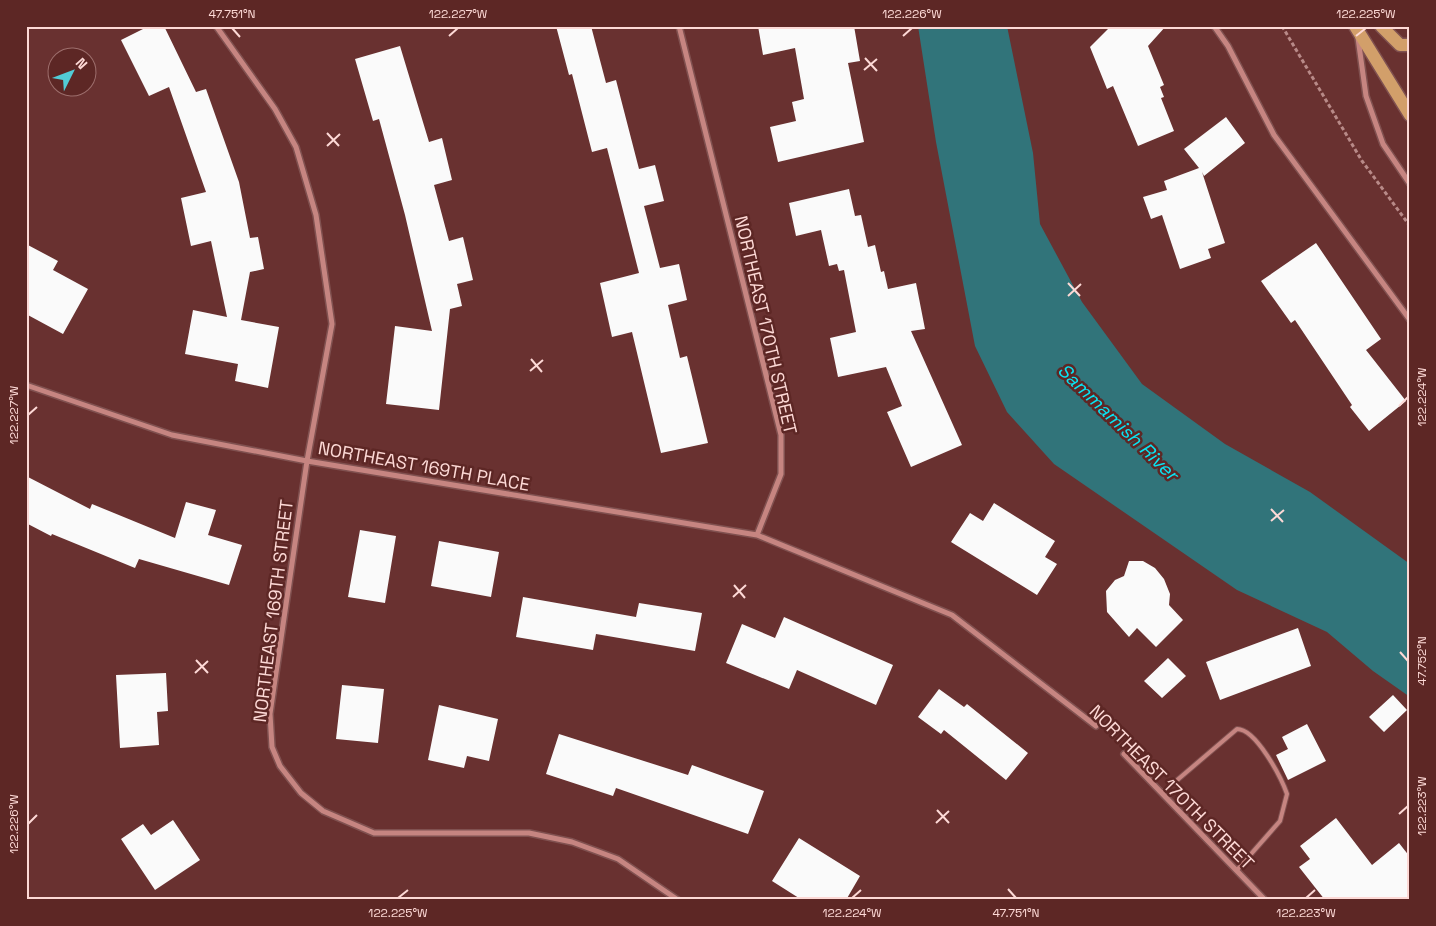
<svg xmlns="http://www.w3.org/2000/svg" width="1436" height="926" viewBox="0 0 1436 926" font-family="'Space Grotesk',sans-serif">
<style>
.water{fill:#31747a}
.building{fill:#fafafa}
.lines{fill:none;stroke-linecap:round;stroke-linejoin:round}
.service-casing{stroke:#805150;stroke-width:6}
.minor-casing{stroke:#805150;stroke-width:8}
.primary-casing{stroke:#805150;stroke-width:15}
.path{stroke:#b88a88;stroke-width:3;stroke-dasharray:4 2.5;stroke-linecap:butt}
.service{stroke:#c68581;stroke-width:4}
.minor{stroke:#c68581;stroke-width:5}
.primary{stroke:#d29f6a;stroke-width:12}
.ticks{fill:none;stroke:#fdd9d6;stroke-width:2}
.labels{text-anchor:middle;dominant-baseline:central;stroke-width:5;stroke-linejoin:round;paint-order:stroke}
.street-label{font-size:18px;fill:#fdd9d6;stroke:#5d2725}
.water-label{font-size:19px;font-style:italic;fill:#08e4f3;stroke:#5d2725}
.neatline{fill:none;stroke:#fdd9d6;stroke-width:2}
.ticks-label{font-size:12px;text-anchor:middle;fill:#fdd9d6}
</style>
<rect width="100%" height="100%" fill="#693130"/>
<path class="water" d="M 918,26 L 1007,26 L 1033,153 L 1040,224 L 1082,302 L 1142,384 L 1225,444 L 1310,492 L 1410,564 L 1410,697 L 1373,671 L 1327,632 L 1237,590 L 1054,464 L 1007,412 L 975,346 L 936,142 Z"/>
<path class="building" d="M 149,26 L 164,26 L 196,92 L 206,89 L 239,182 L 250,238 L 258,237 L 264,269 L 250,272 L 241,320 L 279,327 L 268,388 L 235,381 L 238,364 L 185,354 L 193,310 L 227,317 L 211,241 L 191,246 L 181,198 L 206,192 L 169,87 L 149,96 L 121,40 Z
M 556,26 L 591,26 L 606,83 L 616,80 L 639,169 L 655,165 L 664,201 L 644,206 L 660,268 L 679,264 L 687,300 L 668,305 L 680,358 L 687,356 L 708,443 L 661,453 L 632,332 L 612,337 L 600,283 L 639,273 L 607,148 L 592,152 L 572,74 L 569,75 Z
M 758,26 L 854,26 L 860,61 L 848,63 L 864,142 L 778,162 L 770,127 L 796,121 L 792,102 L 804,99 L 795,48 L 763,55 Z
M 1111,26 L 1166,26 L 1148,46 L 1164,85 L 1160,87 L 1164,97 L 1161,98 L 1174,131 L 1138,146 L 1113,86 L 1107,89 L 1090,47 Z
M 400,46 L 429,142 L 442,138 L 452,180 L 434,185 L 449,241 L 463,237 L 473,280 L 457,284 L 462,306 L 450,309 L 439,410 L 386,404 L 395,326 L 432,331 L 405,215 L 379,119 L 373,121 L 355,59 Z
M 1226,117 L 1245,143 L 1204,176 L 1202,172 L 1225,243 L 1208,249 L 1211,258 L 1180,269 L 1162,215 L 1151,219 L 1143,197 L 1167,190 L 1164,181 L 1199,168 L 1184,149 Z
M 849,189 L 855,216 L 861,215 L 868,247 L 875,245 L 881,272 L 884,271 L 888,289 L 916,283 L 925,329 L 911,331 L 962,445 L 911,467 L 887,412 L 902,406 L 886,367 L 838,377 L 830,338 L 856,332 L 844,270 L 839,271 L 837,264 L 829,266 L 821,230 L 796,236 L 789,203 Z
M 1316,243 L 1381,339 L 1366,350 L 1406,401 L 1369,431 L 1350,407 L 1352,405 L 1295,320 L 1291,323 L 1261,281 Z
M 26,244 L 58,261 L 53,270 L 88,289 L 63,334 L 26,314 Z
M 26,476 L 90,509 L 92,504 L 175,538 L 186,502 L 216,510 L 208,535 L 242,545 L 229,585 L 139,559 L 135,568 L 52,534 L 51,536 L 26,523 Z
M 994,503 L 1055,541 L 1045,557 L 1057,564 L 1037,595 L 951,542 L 970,513 L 983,521 Z
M 360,530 L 396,536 L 385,603 L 348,597 Z
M 439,541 L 499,552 L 491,597 L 431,586 Z
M 1129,561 L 1143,561 L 1155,568 L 1164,579 L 1170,594 L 1169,605 L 1183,620 L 1156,647 L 1137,628 L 1129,637 L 1107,612 L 1106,591 L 1115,580 L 1124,576 Z
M 523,597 L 636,617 L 639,603 L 702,613 L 695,651 L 596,634 L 593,650 L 516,637 Z
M 784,617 L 893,665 L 876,705 L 797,670 L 789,689 L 726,663 L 742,624 L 775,638 Z
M 1298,628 L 1311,666 L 1220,700 L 1206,662 Z
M 1168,658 L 1186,676 L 1162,698 L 1144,681 Z
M 166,673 L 168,711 L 157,712 L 159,745 L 120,748 L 116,675 Z
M 342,685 L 384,689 L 378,743 L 336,739 Z
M 939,689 L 964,707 L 967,704 L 1028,753 L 1006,780 L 944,730 L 941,734 L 918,717 Z
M 1393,695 L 1407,710 L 1384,732 L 1369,717 Z
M 439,705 L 498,719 L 489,761 L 467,756 L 464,768 L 428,760 Z
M 1307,724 L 1326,761 L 1288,780 L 1276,755 L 1288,749 L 1282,737 Z
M 559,734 L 688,775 L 692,765 L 764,791 L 748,834 L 616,788 L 613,796 L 546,774 Z
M 1336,818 L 1372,865 L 1399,843 L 1410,857 L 1410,900 L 1325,900 L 1299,867 L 1310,859 L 1300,846 Z
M 173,820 L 200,860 L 155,890 L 121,839 L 143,824 L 151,835 Z
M 799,838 L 860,876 L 846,900 L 802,900 L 772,881 Z"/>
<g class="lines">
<defs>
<path id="service" d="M 1162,793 L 1237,729 C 1256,729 1281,777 1287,794 L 1280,821 L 1237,870"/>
<path id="minor" d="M 216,26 L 275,109 L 296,147 L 316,215 L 332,324 L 307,461 L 757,535
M 679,26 L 781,435 L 781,474 L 757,535 L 952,615 L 1096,726
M 1214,26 L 1228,46 L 1274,135 L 1410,320
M 1358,38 L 1366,96 L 1383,144 L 1410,184
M 26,385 L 172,435 L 307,461 L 270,714 L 272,747 L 280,766 L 301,793 L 323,811 L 374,833 L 529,833 L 572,842 L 618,859 L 678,900
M 1124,754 L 1265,900"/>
<path id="primary" d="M 1355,26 L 1410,115
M 1381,26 L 1400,45 L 1410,45"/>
</defs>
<use href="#service" class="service-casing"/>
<use href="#minor" class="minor-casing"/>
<use href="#primary" class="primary-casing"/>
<path class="path" d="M 1282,26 L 1362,161 L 1410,226"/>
<use href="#service" class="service"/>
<use href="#minor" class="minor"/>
<use href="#primary" class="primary"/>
</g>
<path class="ticks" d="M 232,28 L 240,37M 449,36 L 458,28M 903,36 L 912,28M 1356,36 L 1366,28M 865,58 L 877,71M 864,70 L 877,59M 327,133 L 339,146M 327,146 L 340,134M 1068,283 L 1080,296M 1068,296 L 1081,284M 531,359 L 542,372M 530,371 L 543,360M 1399,406 L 1408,397M 28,415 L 37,407M 1271,509 L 1283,522M 1271,521 L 1284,510M 734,585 L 745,598M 733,597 L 746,585M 1400,652 L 1408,661M 196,660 L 208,673M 195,673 L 208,661M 937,810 L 949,823M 1399,814 L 1408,806M 936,823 L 949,811M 28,824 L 37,815M 1008,889 L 1016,898M 398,898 L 408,890M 852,898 L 861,890M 1306,898 L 1315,890"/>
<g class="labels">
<g class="street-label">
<text transform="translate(766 325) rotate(77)">NORTHEAST 170TH STREET</text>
<text transform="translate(424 466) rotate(10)">NORTHEAST 169TH PLACE</text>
<text transform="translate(273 611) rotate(-83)">NORTHEAST 169TH STREET</text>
<text transform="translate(1172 787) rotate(45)">NORTHEAST 170TH STREET</text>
</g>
<g class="water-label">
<text transform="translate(1118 422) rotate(44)">Sammamish River</text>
</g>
</g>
<rect width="1436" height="926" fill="none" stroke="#5d2725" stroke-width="55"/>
<g transform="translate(72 72) rotate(48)"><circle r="24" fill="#5d2725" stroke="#9d6e6c"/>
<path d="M0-4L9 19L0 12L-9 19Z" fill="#52ccd6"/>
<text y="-8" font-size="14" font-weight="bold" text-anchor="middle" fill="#fdd9d6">N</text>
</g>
<rect x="28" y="28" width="1380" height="870" class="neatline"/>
<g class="ticks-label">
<text x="232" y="18">47.751°N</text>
<text x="458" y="18">122.227°W</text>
<text x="912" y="18">122.226°W</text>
<text x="1366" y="18">122.225°W</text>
<text transform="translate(1422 397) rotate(-90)" y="4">122.224°W</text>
<text transform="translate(14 415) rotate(-90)" y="4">122.227°W</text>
<text transform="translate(1422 661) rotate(-90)" y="4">47.752°N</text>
<text transform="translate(1422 806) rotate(-90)" y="4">122.223°W</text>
<text transform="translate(14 824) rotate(-90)" y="4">122.226°W</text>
<text x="398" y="917">122.225°W</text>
<text x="852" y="917">122.224°W</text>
<text x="1016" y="917">47.751°N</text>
<text x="1306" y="917">122.223°W</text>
</g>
</svg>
